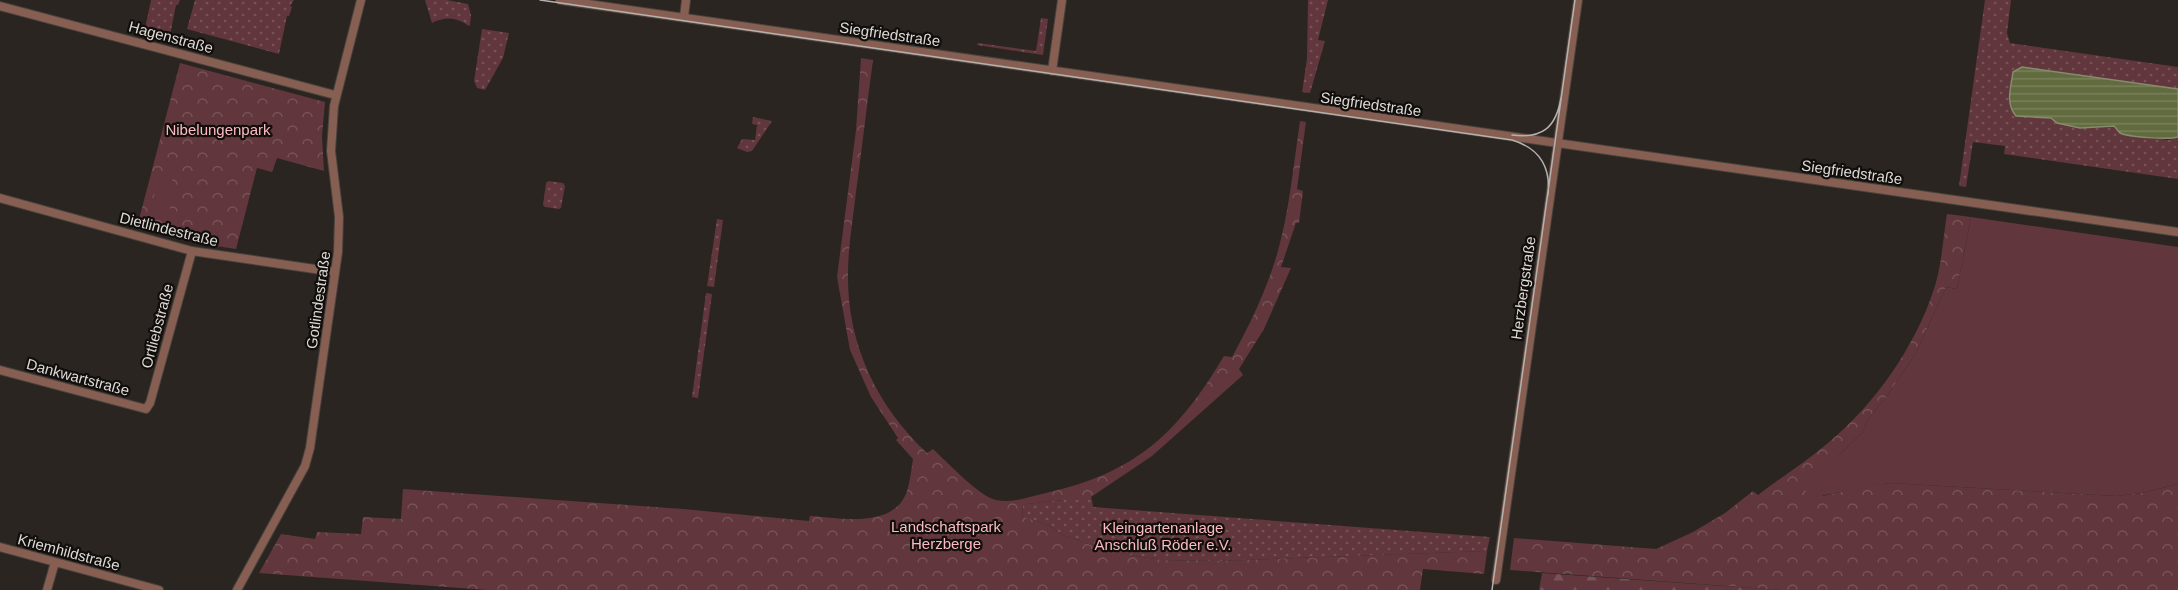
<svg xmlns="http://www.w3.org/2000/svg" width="2178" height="590" viewBox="0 0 2178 590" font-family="Arial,sans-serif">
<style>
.grass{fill:url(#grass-dots)}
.forest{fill:url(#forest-firs)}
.park{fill:url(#park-crowns)}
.pitch{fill:#61363d}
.water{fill:url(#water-rules);stroke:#868c6c;stroke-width:1.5}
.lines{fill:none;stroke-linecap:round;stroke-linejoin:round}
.minor-casing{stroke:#47423d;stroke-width:10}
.minor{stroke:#875e52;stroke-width:8}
.tram{stroke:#b5b1ad;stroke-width:1.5}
.labels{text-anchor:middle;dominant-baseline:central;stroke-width:4.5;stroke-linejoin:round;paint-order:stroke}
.street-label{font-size:15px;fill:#dddad6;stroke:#110e0c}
.park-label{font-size:15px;fill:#fcbac2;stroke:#110e0c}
</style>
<defs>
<pattern id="grass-dots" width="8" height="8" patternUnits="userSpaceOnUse" patternTransform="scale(1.5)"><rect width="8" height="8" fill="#61363d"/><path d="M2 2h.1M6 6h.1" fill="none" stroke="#775258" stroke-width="1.8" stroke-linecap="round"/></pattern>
<pattern id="forest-firs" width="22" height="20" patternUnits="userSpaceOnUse" patternTransform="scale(1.5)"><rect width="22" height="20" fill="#61363d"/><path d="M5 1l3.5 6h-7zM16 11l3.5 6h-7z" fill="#775258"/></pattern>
<pattern id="park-crowns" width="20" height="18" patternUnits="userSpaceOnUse" patternTransform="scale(1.5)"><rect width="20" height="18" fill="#61363d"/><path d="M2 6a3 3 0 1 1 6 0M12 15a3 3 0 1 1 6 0" fill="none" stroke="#775258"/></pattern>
<pattern id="water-rules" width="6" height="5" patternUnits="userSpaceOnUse" patternTransform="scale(1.5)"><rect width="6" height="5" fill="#616b3e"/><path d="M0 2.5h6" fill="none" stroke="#778059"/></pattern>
</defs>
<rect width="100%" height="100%" fill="#2a2520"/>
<path class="grass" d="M 151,0 L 180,0 L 178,5 L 176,5 L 169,40 L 144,33 Z
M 195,0 L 294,0 L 290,6 L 292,7 L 289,16 L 287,16 L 279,54 L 187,29 Z
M 425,0 L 447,0 L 468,4 L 471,15 L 470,25 L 469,26 C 457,17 445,16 432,23 Z
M 1308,0 L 1328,0 L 1318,40 L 1325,41 L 1310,93 L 1302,92 L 1307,59 Z
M 1985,0 L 2011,0 L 2007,33 L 2010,43 L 2178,67 L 2178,89 L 2022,67 C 2008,78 2004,102 2016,116 L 2051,118 L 2057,123 L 2080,128 L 2114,126 L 2121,133 L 2168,140 L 2178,137 L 2178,179 L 2004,154 L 2005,146 L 1973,142 L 1966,187 L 1959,186 Z
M 1041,18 L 1048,19 L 1043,55 L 977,45 L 978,43 L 1036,51 Z
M 482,29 L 509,33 L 503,58 L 485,90 L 477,88 L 474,81 Z
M 753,117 L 772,121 L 752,151 L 747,152 L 737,148 L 742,139 L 755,140 L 757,125 L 752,124 Z
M 548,181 L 563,183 L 565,186 L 561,208 L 559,209 L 545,207 L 543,205 L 546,183 Z
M 717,219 L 723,220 L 714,287 L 707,286 Z
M 706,293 L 712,294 L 698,398 L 692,397 Z
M 1064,500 L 1092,500 L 1093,507 L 1490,537 L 1487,551 L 1218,561 L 1163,560 L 1135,556 L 1102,549 L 1063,535 L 1050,526 L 1022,516 L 1023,506 L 1025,504 Z"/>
<path class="forest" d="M 1542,573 L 1781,590 L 1539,590 Z"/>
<path class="park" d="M 861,58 L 873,60 C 867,104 862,148 856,192 C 853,219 848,247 848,274 C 847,344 877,406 927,453 L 933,449 C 946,461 980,497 996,500 C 1012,504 1031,496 1046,493 C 1136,473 1178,433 1224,356 L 1232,357 C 1249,326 1264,295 1275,261 C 1289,216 1293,168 1300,121 L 1306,122 L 1297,189 L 1303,191 L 1299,223 L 1296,223 L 1281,267 L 1291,268 L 1264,329 L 1239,369 L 1243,375 L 1152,456 L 1091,497 L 1092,500 L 1064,500 L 1026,504 L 1023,506 L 1022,516 L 1050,526 L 1063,535 L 1102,549 L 1135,556 L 1163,560 L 1218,561 L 1484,551 L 1487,551 L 1484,574 L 1423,569 L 1420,590 L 487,590 L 259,573 L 281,534 L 315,539 L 317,532 L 361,534 L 363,517 L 401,519 L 403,489 L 683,509 L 809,521 L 810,516 C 840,518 889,528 905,496 C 910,485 911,471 913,459 L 896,440 L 898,438 L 871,397 L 850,350 L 837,277 L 856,130 Z
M 180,63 L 325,102 L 322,136 L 324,171 L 277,158 L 272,172 L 257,168 L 236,249 L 197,243 L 137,227 Z
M 1947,214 L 1971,217 L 1957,289 L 1946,287 L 1916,353 L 1887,396 L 1868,419 L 1862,433 L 1839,455 L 1823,496 L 1865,486 L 1890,483 L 2116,496 L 2142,493 L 2178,484 L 2178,590 L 1781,590 L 1510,570 L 1514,538 L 1656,549 L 1693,532 L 1725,513 L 1753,491 L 1758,495 C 1781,477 1806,462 1828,443 C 1875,404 1915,347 1934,289 C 1942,265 1943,237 1947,214 Z"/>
<path class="pitch" d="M 166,178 L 172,179 L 174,190 L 168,215 L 150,211 L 157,185 Z
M 1971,217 L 2178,247 L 2178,484 L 2142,493 L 2116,496 L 1890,483 C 1862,486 1835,495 1808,497 L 1803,482 L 1839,455 L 1862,433 L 1868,419 L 1887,396 L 1916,353 L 1946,287 L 1957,289 Z"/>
<path class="water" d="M 2022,67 L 2178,89 L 2178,137 C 2169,140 2128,137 2120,133 C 2118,131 2116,128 2114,126 L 2080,128 L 2057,123 L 2051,118 L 2016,116 C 2005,103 2011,87 2013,72 Z"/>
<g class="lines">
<defs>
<path id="minor" d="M 560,0 L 2178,232
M 0,6 L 335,95
M 684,17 L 686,0
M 1052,71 L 1062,0
M 0,198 L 192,251 L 335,272
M 0,370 L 146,409 L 150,403 L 192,251
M 0,547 L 159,590
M 1496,580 L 1578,0
M 47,590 L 55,562
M 237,590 L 305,466 L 310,448 L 338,252 L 339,217 L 331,151 L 334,106 L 361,0"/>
</defs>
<use href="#minor" class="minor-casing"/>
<use href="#minor" class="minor"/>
<path class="tram" d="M 540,0 L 1512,140 C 1539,148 1551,167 1548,195
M 1512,135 C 1543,139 1556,127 1561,98
M 1492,590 L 1575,0"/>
</g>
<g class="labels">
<g class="street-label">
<text transform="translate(890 34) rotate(8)">Siegfriedstraße</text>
<text transform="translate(171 37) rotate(15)">Hagenstraße</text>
<text transform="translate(1371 104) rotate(8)">Siegfriedstraße</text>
<text transform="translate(1852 172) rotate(8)">Siegfriedstraße</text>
<text transform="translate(169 229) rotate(14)">Dietlindestraße</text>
<text transform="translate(1523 288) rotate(-82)">Herzbergstraße</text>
<text transform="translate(318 300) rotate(-82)">Gotlindestraße</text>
<text transform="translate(157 326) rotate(-75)">Ortliebstraße</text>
<text transform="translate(78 377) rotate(15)">Dankwartstraße</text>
<text transform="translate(69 552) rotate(15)">Kriemhildstraße</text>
</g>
<g class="park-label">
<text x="218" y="129">Nibelungenpark</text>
<text x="946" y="526">Landschaftspark<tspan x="946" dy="17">Herzberge</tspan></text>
<text x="1163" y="527">Kleingartenanlage<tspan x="1163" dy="17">Anschluß Röder e.V.</tspan></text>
</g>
</g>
</svg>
